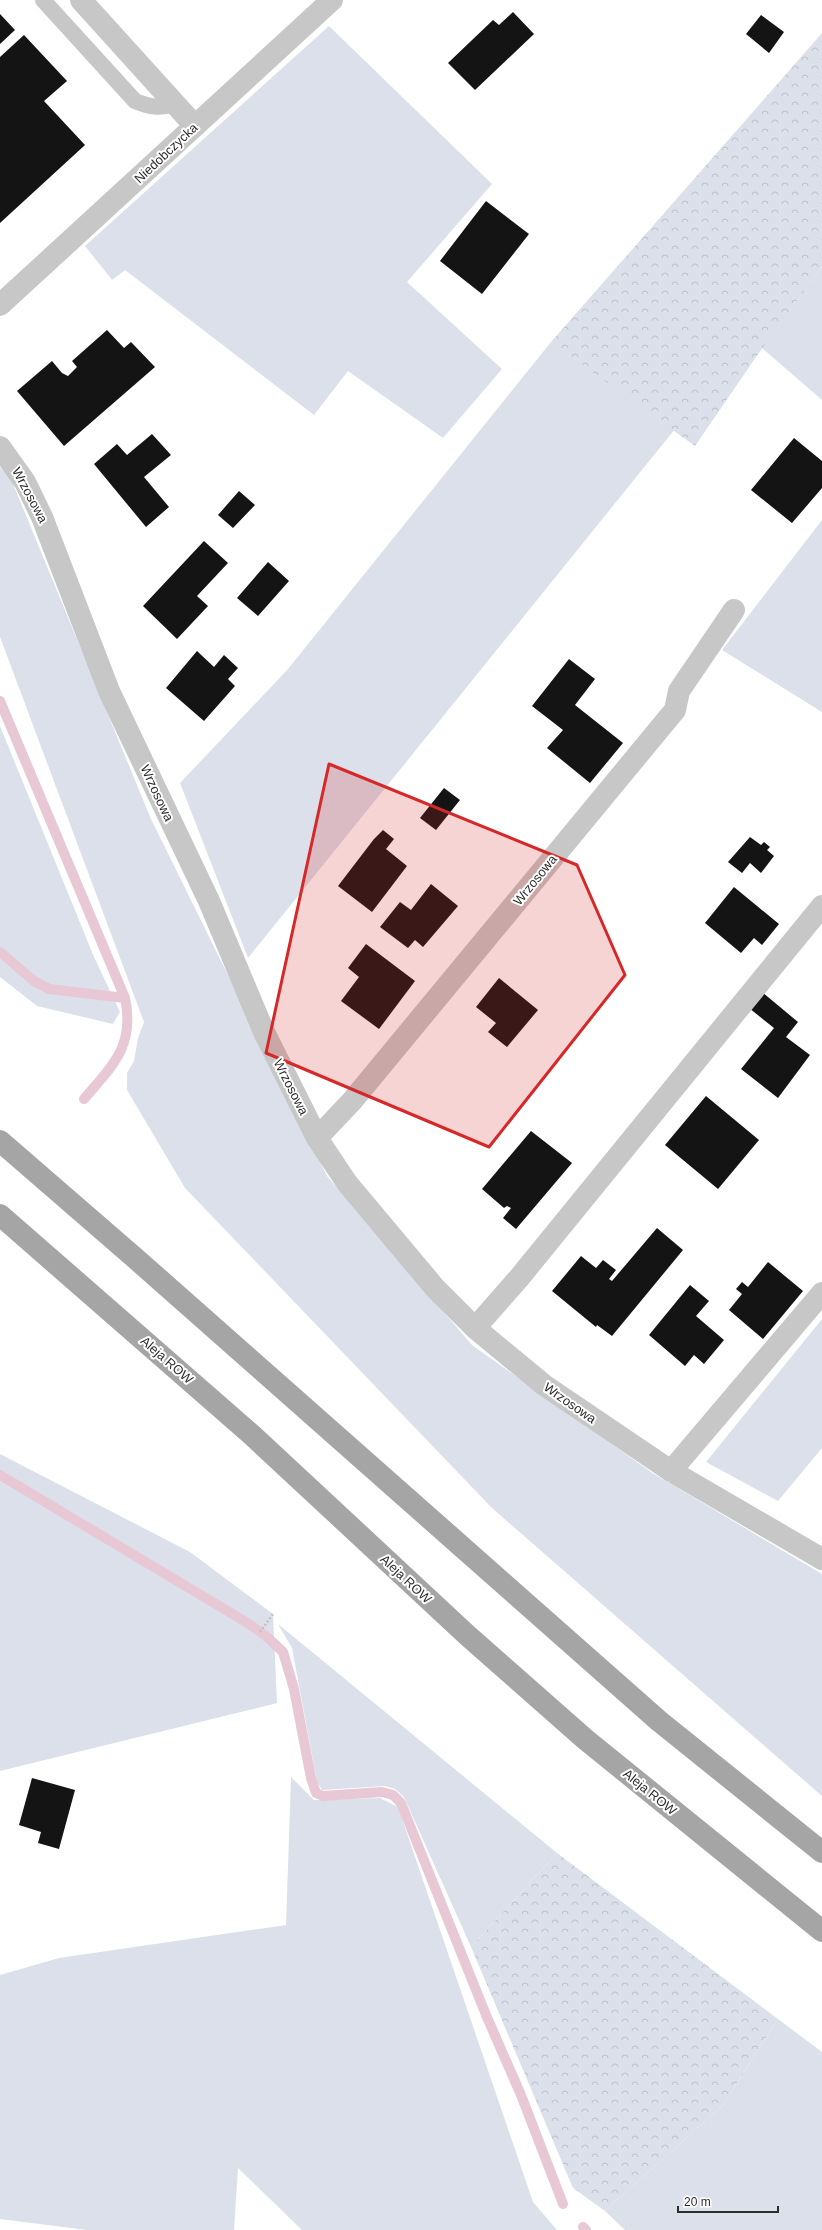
<svg xmlns="http://www.w3.org/2000/svg" width="822" height="2230" viewBox="0 0 822 2230" font-family="Arial,sans-serif">
<style>
.green{fill:#dbe0ea}
.forest{fill:url(#forest-crowns)}
.lines{fill:none;stroke-linecap:round;stroke-linejoin:round}
.stream{stroke:#e9c8d6;stroke-width:10}
.building{fill:#141414}
.path{stroke:#c1c1c1;stroke-width:2.5;stroke-dasharray:2 2;stroke-linecap:butt}
.lane{stroke:#c7c7c7;stroke-width:16}
.street{stroke:#c7c7c7;stroke-width:22}
.primary{stroke:#a5a5a5;stroke-width:22}
.marked{fill:#d62828;fill-opacity:0.2;stroke:#d62828;stroke-width:3;stroke-linejoin:round}
.labels{text-anchor:middle;dominant-baseline:central;stroke-width:4;stroke-linejoin:round;paint-order:stroke}
.street-label{font-size:13px;fill:#2d2d2d;stroke:#fff}
</style>
<defs>
<pattern id="forest-crowns" width="20" height="18" patternUnits="userSpaceOnUse"><rect width="20" height="18" fill="#dbe0ea"/><path d="M2 6a3 3 0 1 1 6 0M12 15a3 3 0 1 1 6 0" fill="none" stroke="#bcc0c9"/></pattern>
</defs>
<rect width="100%" height="100%" fill="#fff"/>
<path class="green" d="M 329,26 L 492,184 L 407,282 L 502,369 L 443,438 L 348,371 L 314,415 L 125,270 L 112,280 L 85,246 Z
M 822,267 L 822,400 L 762,348 Z
M 551,342 L 675,429 L 248,958 L 180,783 L 288,669 Z
M 0,467 L 11,479 L 151,819 L 327,1176 L 472,1345 L 651,1472 L 822,1574 L 822,1796 L 492,1508 L 185,1188 L 127,1090 L 127,1073 L 134,1061 L 138,1038 L 144,1022 L 0,637 Z
M 822,520 L 822,712 L 722,650 Z
M 0,726 L 94,957 L 120,1012 L 113,1024 L 37,1006 L 0,977 Z
M 822,1319 L 822,1448 L 778,1501 L 706,1462 Z
M 0,1454 L 190,1552 L 273,1614 L 277,1703 L 0,1771 Z
M 278,1624 L 557,1853 L 471,1947 L 404,1797 L 395,1789 L 385,1786 L 322,1790 L 317,1782 L 292,1648 Z
M 291,1777 L 314,1800 L 380,1798 L 398,1807 L 533,2202 L 557,2230 L 302,2230 L 238,2168 L 234,2230 L 87,2230 L 0,2219 L 0,1975 L 59,1958 L 286,1925 Z
M 778,2019 L 822,2052 L 822,2230 L 625,2230 L 605,2211 L 723,2105 Z"/>
<path class="forest" d="M 822,33 L 822,267 L 756,357 L 695,446 L 551,342 Z
M 557,1853 L 778,2019 L 723,2105 L 605,2211 L 573,2188 L 471,1947 Z"/>
<g class="lines">
<path class="stream" d="M 0,701 L 125,998 C 135,1046 113,1065 84,1099
M 0,952 L 34,981 L 49,989 L 125,998
M 0,1475 L 246,1622 L 266,1636 L 283,1652 L 294,1689 L 311,1778 L 316,1793 L 323,1796 L 382,1792 L 393,1795 L 401,1803 L 486,2015 L 521,2095 L 563,2204
M 583,2227 L 586,2230"/>
</g>
<path class="building" d="M 513,12 L 534,34 L 475,90 L 448,63 L 493,20 L 499,25 Z
M 0,14 L 15,30 L 0,44 Z
M 761,15 L 784,32 L 769,53 L 746,34 Z
M 24,35 L 67,81 L 44,101 L 85,145 L 0,223 L 0,57 Z
M 486,201 L 529,234 L 482,294 L 440,261 Z
M 107,330 L 124,348 L 131,342 L 155,367 L 64,446 L 17,391 L 52,361 L 62,373 L 68,376 L 77,367 L 72,361 Z
M 152,434 L 171,455 L 144,477 L 169,507 L 146,527 L 94,464 L 117,444 L 127,455 Z
M 794,438 L 822,461 L 822,488 L 792,523 L 751,490 Z
M 239,491 L 255,505 L 233,528 L 218,515 Z
M 204,541 L 228,563 L 197,596 L 208,606 L 177,639 L 143,606 Z
M 268,562 L 289,581 L 258,616 L 237,598 Z
M 197,651 L 214,667 L 224,655 L 238,668 L 228,679 L 235,686 L 204,721 L 166,688 Z
M 569,659 L 595,679 L 575,705 L 623,743 L 590,783 L 547,748 L 563,730 L 532,706 Z
M 444,788 L 460,800 L 436,830 L 420,818 Z
M 383,830 L 394,839 L 386,849 L 407,866 L 372,912 L 338,886 L 374,839 Z
M 750,837 L 761,845 L 764,842 L 770,847 L 767,850 L 774,856 L 761,873 L 750,863 L 742,873 L 728,862 Z
M 431,884 L 458,906 L 423,947 L 415,940 L 408,948 L 380,927 L 400,902 L 411,910 Z
M 734,887 L 779,924 L 762,945 L 754,938 L 741,953 L 705,923 Z
M 366,944 L 415,981 L 379,1029 L 341,1001 L 359,977 L 348,968 Z
M 499,978 L 538,1010 L 507,1047 L 488,1032 L 496,1023 L 476,1007 Z
M 762,992 L 798,1022 L 786,1037 L 810,1055 L 778,1098 L 741,1069 L 774,1028 L 749,1008 Z
M 706,1096 L 759,1140 L 718,1189 L 665,1145 Z
M 531,1131 L 572,1163 L 516,1229 L 503,1218 L 511,1208 L 507,1206 L 504,1208 L 482,1189 Z
M 657,1228 L 683,1250 L 612,1336 L 597,1325 L 596,1327 L 552,1291 L 581,1256 L 596,1268 L 603,1260 L 616,1270 L 609,1279 L 612,1281 Z
M 768,1262 L 803,1291 L 763,1339 L 729,1310 L 742,1294 L 736,1289 L 742,1282 L 748,1287 Z
M 690,1285 L 709,1301 L 696,1316 L 724,1340 L 704,1364 L 694,1355 L 685,1366 L 649,1335 Z
M 32,1778 L 75,1790 L 59,1849 L 38,1843 L 41,1832 L 19,1825 Z"/>
<g class="lines">
<path class="path" d="M 260,1632 L 273,1614"/>
<path class="lane" d="M 43,0 L 135,101 C 150,107 160,109 175,104"/>
<path class="street" d="M 81,0 L 195,126
M 0,305 L 332,0
M 0,447 L 25,482 L 42,517 L 109,691 L 209,901 L 264,1032 L 317,1138 L 347,1183 L 435,1288 L 475,1328 L 544,1385 L 671,1471 L 822,1559
M 317,1138 L 352,1101 L 675,710 L 679,691 L 734,610
M 475,1328 L 519,1278 L 822,906
M 671,1471 L 822,1293"/>
<path class="primary" d="M 0,1141 L 135,1258 L 659,1721 L 822,1852
M 0,1215 L 252,1435 L 467,1635 L 585,1739 L 822,1931"/>
</g>
<path class="marked" d="M 329,764 L 577,865 L 625,975 L 489,1147 L 266,1053 Z"/>
<g class="labels">
<g class="street-label">
<text transform="translate(166 153) rotate(-43)">Niedobczycka</text>
<text transform="translate(30 495) rotate(62)">Wrzosowa</text>
<text transform="translate(157 793) rotate(65)">Wrzosowa</text>
<text transform="translate(535 880) rotate(-51)">Wrzosowa</text>
<text transform="translate(291 1087) rotate(63)">Wrzosowa</text>
<text transform="translate(167 1360) rotate(41)">Aleja ROW</text>
<text transform="translate(570 1403) rotate(35)">Wrzosowa</text>
<text transform="translate(406 1579) rotate(43)">Aleja ROW</text>
<text transform="translate(650 1792) rotate(39)">Aleja ROW</text>
</g>
</g>
<path d="M678 2206v6h100v-6" fill="none" stroke="#2d2d2d" stroke-width="2"/>
<text x="684" y="2206" font-size="12" fill="#2d2d2d" stroke="#ffffff" stroke-width="3" paint-order="stroke">20 m</text>
</svg>
